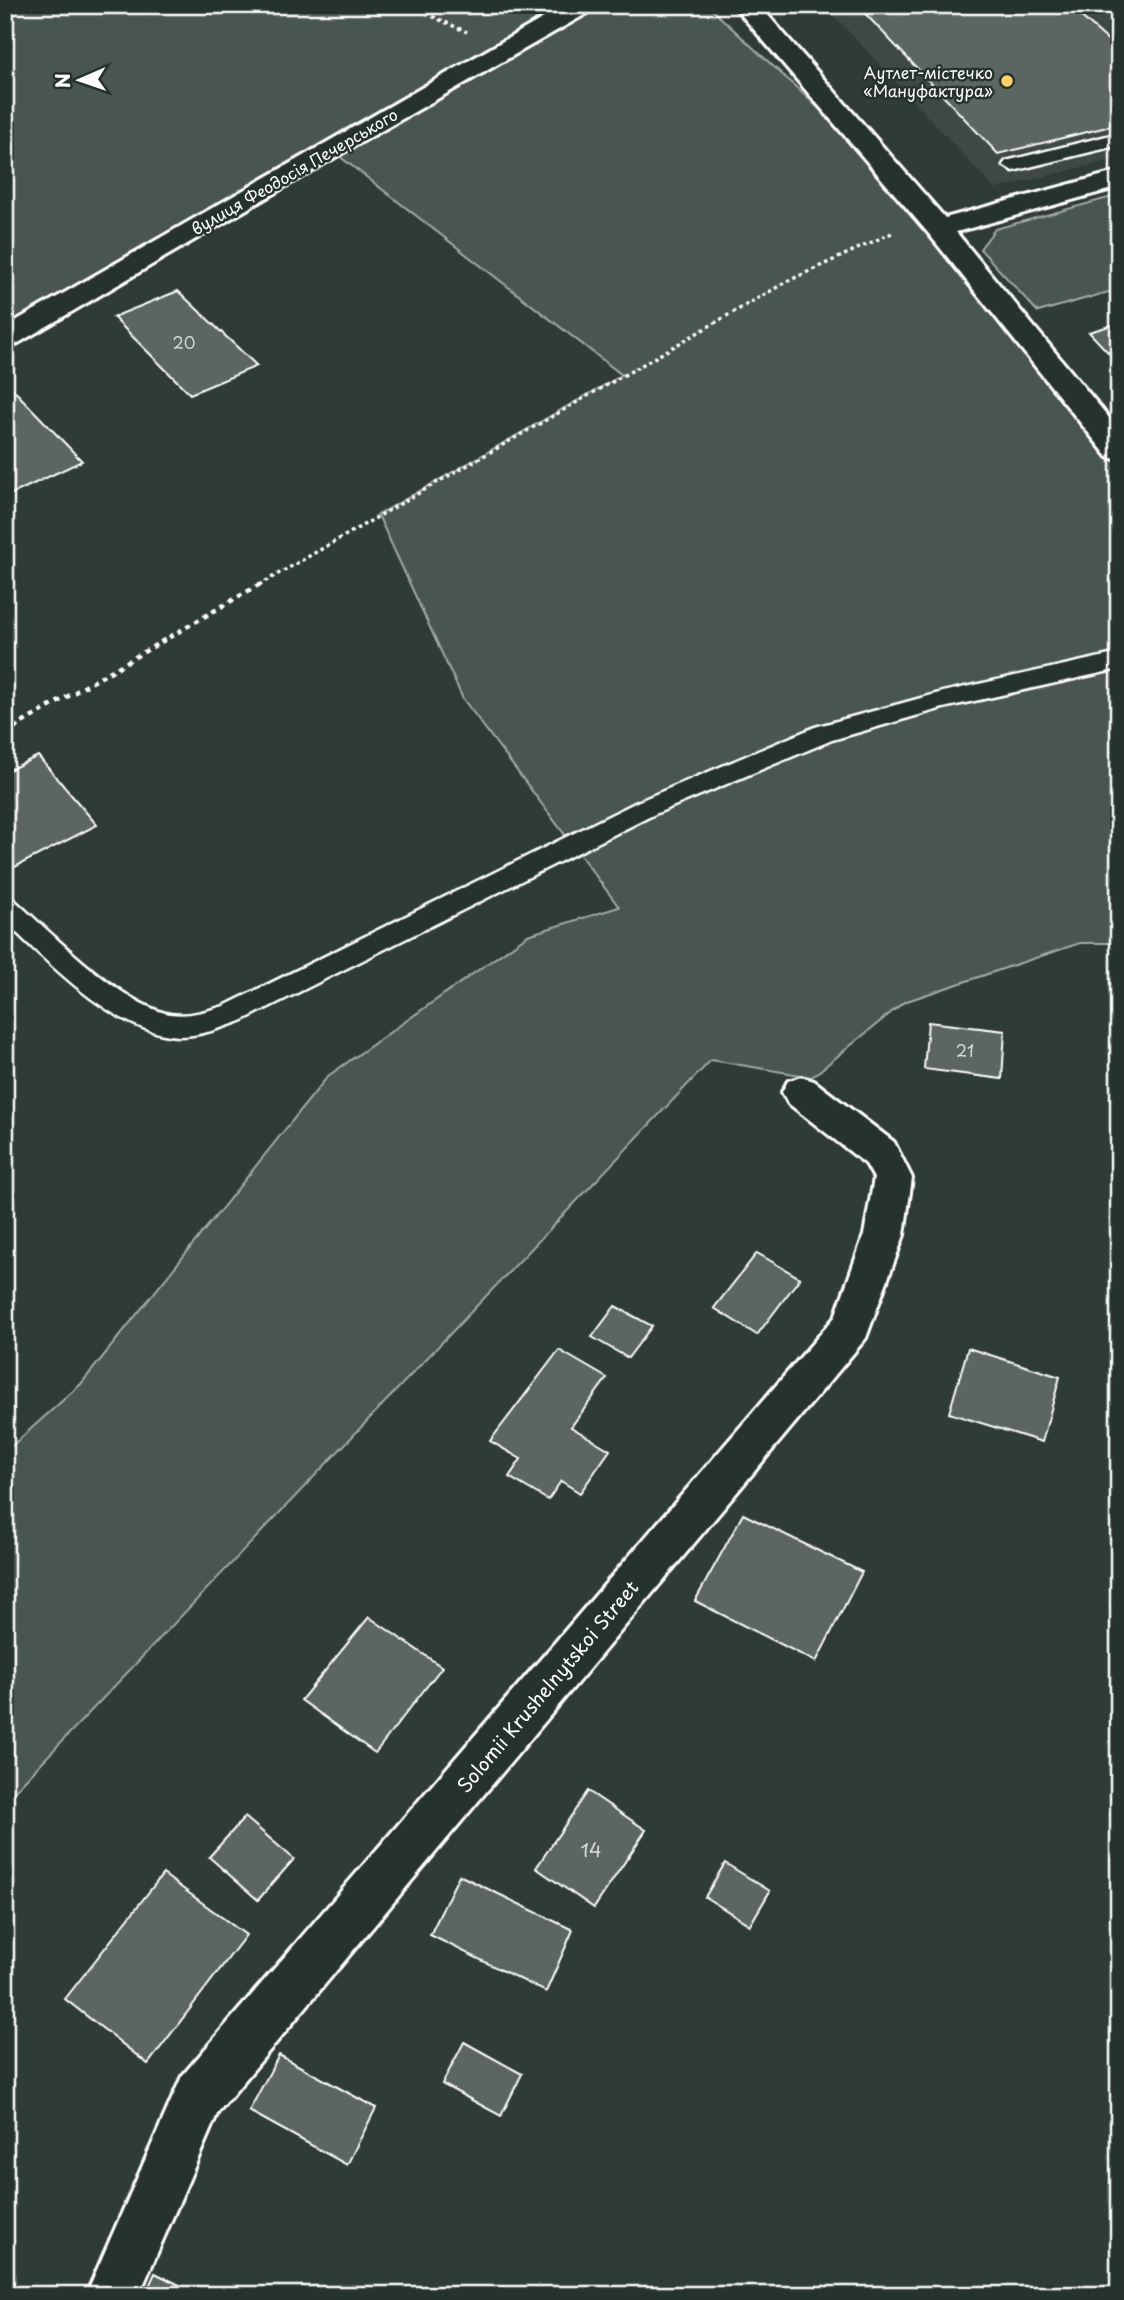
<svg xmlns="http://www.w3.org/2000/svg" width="1124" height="2300" viewBox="0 0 1124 2300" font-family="'Playpen Sans',sans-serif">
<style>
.built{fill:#3c4842}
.green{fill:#4a544f;stroke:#a4aaa7;stroke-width:2}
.building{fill:#5b6661;stroke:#fff;stroke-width:2}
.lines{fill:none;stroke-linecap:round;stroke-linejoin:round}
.service-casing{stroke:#fff;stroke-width:5}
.minor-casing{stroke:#fff;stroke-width:6}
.tertiary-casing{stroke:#fff;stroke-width:6}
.path-far1{stroke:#fff;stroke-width:3.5;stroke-dasharray:3.5 3.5;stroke-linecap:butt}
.path{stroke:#fff;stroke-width:4.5;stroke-dasharray:5 5;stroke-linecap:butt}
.service{fill:#26332d;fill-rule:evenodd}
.minor{fill:#26332d;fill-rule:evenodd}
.tertiary{fill:#26332d;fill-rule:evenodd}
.poi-dot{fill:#ffd166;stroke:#26332d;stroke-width:2.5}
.labels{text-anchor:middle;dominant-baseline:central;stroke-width:5;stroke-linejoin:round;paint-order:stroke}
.far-poi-label{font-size:16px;fill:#fff;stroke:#26332d;text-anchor:end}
.far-street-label{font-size:16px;fill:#fff;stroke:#26332d}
.number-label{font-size:16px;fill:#d6d9d8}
.street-label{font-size:19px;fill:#fff;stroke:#26332d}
.near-number-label{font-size:19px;fill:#d6d9d8}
</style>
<rect width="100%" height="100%" fill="#2f3b35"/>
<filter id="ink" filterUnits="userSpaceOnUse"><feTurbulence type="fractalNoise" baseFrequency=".0143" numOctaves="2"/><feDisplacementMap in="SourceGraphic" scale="14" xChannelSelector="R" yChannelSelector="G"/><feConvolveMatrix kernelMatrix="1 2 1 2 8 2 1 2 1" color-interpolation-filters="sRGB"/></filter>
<g filter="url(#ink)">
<path class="built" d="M 824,5 L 1119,5 L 1119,158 L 995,189 Z"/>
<path class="green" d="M 5,5 L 707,5 L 904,187 L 1119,450 L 1119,943 L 1080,943 L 904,1002 L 812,1077 L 711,1060 L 5,1801 L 5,1452 L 81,1384 L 328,1076 L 528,935 L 619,907 L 463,699 L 378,515 L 622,375 L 330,149 L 5,339 Z
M 1119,195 L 1119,289 L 1038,312 L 980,249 L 995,229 Z"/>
<path class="building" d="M 857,5 L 1068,5 L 1119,50 L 1119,124 L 998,154 Z
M 178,291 L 257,366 L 190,394 L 113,317 Z
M 1119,323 L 1119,364 L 1089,332 Z
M 5,381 L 82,461 L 12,494 L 5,486 Z
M 38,756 L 97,825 L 9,870 L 5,865 L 5,772 Z
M 928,1022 L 1005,1031 L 1002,1079 L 924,1069 Z
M 757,1253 L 800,1278 L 757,1335 L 714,1308 Z
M 615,1306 L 652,1326 L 628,1358 L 592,1337 Z
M 968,1348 L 1060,1377 L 1042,1442 L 949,1413 Z
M 559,1350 L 607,1378 L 571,1427 L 610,1450 L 580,1493 L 561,1481 L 548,1500 L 509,1477 L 521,1459 L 490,1441 Z
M 743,1514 L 862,1572 L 816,1662 L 695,1601 Z
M 369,1617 L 442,1667 L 375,1753 L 301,1700 Z
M 588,1791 L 646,1830 L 594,1908 L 536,1868 Z
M 245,1817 L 294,1859 L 258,1900 L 209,1857 Z
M 725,1863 L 770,1891 L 750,1925 L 705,1897 Z
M 163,1874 L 246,1935 L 148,2064 L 65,1999 Z
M 459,1875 L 573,1930 L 546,1992 L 430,1935 Z
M 464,2042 L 522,2074 L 501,2116 L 442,2084 Z
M 279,2055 L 376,2108 L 347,2165 L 249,2111 Z
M 155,2273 L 200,2295 L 145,2295 Z"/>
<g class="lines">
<defs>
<path id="service" d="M 1106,5 L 1119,5 L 1119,16 L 1113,15 Z
M 1119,133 L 1119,145 L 1013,171 L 1003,165 L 1006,161 Z
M 1119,653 L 1119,669 L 943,708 L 832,740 L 655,814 L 241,1021 C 221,1028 200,1036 179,1036 C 114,1033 50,963 5,922 L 5,897 L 14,900 C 53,934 120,1004 170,1014 C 188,1017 207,1011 224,1006 L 637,802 L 815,727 L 943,692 Z"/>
<path id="minor" d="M 733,5 L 759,5 L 945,218 L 1119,171 L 1119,187 L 956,232 L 1119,430 L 1119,460 L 1108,457 L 929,234 Z
M 801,1077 L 814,1081 L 894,1142 L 912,1178 L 904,1235 L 866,1338 L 218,2112 L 139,2295 L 86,2295 L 182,2076 L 835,1317 L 864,1235 L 874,1178 L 866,1164 L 788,1103 L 782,1092 L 788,1081 Z"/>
<path id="tertiary" d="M 566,5 L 596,5 L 593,10 L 339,155 L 15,345 L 5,348 L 5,327 Z"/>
</defs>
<use href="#service" class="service-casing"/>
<use href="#minor" class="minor-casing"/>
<use href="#tertiary" class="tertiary-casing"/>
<path class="path-far1" d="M 407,5 L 467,32
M 259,585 L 786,282 L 894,232"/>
<path class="path" d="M 5,733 L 262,583"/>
<use href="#service" class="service"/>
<use href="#minor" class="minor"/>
<use href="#tertiary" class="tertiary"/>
</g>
</g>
<circle class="poi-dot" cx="1007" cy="81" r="7"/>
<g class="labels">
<g class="far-poi-label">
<text x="993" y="72">Аутлет-містечко<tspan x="993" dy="18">«Мануфактура»</tspan></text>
</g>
<g class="far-street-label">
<text transform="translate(294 171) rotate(-30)">вулиця Феодосія Печерського</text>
</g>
<g class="number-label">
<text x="184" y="342">20</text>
<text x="965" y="1050">21</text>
</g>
<g class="street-label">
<text transform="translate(547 1686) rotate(-50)">Solomii Krushelnytskoi Street</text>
</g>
<g class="near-number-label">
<text x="591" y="1849">14</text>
</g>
</g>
<rect width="1124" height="2300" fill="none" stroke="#26332d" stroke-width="28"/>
<rect x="14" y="14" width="1096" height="2272" fill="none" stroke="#fff" stroke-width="2.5" filter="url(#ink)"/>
<g transform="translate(80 80) rotate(268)" stroke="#26332d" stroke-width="5" paint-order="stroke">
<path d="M0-5L12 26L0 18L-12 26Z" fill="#ffffff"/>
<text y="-10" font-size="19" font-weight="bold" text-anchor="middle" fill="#ffffff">N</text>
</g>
</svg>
